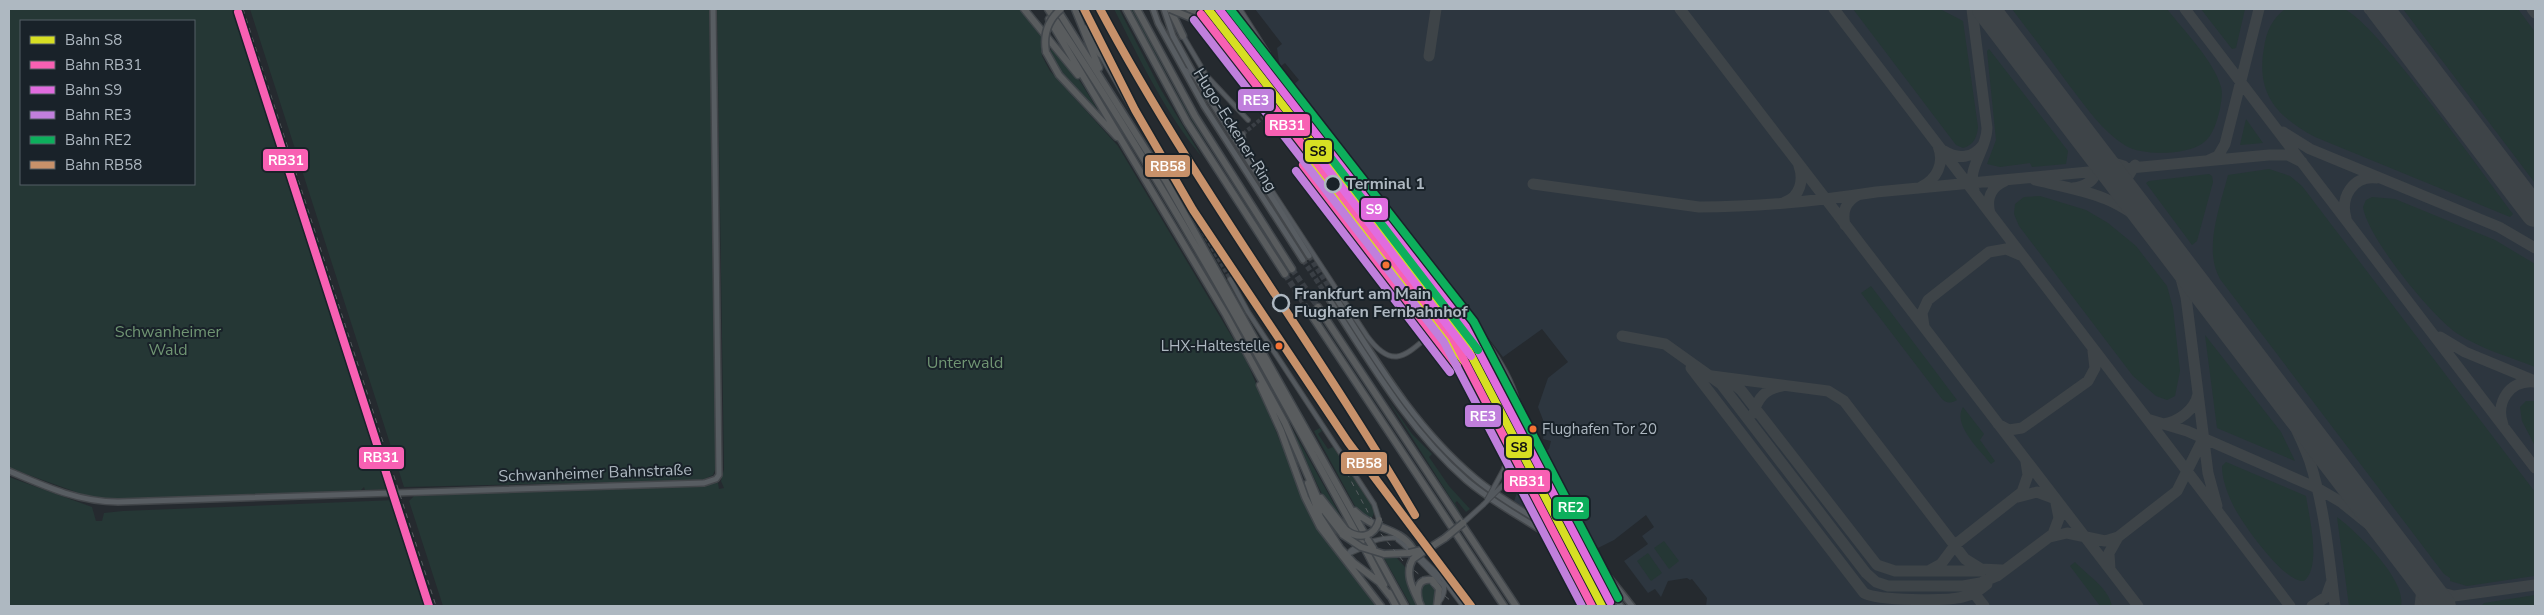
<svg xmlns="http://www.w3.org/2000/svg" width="2544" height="615" viewBox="0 0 2544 615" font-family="'Nunito Sans',sans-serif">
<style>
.airport{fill:#2d363f}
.green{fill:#253735;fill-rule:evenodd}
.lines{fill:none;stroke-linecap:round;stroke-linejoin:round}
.taxiway{stroke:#3e4448;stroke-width:11}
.runway{stroke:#3e4448;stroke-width:28}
.street-tunnel{stroke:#3a3f45;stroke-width:4;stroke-dasharray:4 2;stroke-linecap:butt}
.secondary-tunnel{stroke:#3a3f45;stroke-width:5;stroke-dasharray:5 2.5;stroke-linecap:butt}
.highway-tunnel{stroke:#3a3f45;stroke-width:6;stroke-dasharray:6 3;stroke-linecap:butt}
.street-casing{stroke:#42464a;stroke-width:6}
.secondary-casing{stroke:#42464a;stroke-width:8}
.highway-casing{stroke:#41464b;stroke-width:9}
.street{stroke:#54595e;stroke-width:4}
.secondary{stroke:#585d62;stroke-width:5}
.highway{stroke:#595c5e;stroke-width:6}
.rail{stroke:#585d61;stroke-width:1;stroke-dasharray:5 5;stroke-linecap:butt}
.street-bridge-casing{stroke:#42464a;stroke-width:6;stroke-linecap:butt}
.highway-bridge-casing{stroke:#41464b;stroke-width:9;stroke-linecap:butt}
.street-bridge{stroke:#54595e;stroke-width:4}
.highway-bridge{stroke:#595c5e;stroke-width:6}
.rail-1-casing{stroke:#192229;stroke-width:11}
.rail-2-casing{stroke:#192229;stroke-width:11}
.rail-3-casing{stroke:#192229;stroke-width:11}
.rail-4-casing{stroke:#192229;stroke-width:11}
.rail-5-casing{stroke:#192229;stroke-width:11}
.rail-6-casing{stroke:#192229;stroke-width:11}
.rail-1{stroke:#d7df23;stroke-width:8}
.rail-2{stroke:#f860b3;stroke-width:8}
.rail-3{stroke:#e06cde;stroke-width:8}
.rail-4{stroke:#c07fdc;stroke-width:8}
.rail-5{stroke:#0daf5c;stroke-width:8}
.rail-6{stroke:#c7916a;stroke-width:8}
.stop-dot{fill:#192229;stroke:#aeb8c1;stroke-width:2.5}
.bus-dot{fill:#f57335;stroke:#192229;stroke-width:2}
.labels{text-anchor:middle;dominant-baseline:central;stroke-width:4;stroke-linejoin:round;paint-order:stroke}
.bus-label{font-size:15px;fill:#aeb8c1;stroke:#192229;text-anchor:end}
.street-label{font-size:16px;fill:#aeb8c1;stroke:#192229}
.stop-label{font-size:16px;font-weight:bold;fill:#aeb8c1;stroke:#192229;text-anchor:start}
.park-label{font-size:16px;fill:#709573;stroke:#192229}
.line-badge{stroke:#192229;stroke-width:2}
.badge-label{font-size:14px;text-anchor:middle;font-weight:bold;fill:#fff}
.pale-badge-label{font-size:14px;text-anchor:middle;font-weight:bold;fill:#111}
</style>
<rect width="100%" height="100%" fill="#252a2f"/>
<path class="airport" d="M 1255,9 L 2535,9 L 2535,606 L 1706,606 L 1707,598 L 1692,579 L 1690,580 L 1687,578 L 1668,581 L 1661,597 L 1655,589 L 1648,593 L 1624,561 L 1648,544 L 1642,536 L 1654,527 L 1646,515 L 1614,540 L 1594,550 L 1579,544 L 1514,501 L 1520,485 L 1538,464 L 1534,459 L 1549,449 L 1551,441 L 1543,439 L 1545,425 L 1538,407 L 1548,378 L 1568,362 L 1542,329 L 1503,357 L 1293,85 L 1299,80 L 1285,63 L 1281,66 L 1279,62 L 1277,48 L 1282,44 Z"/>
<path class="green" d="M 9,9 L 239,9 L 392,489 L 365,490 L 364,487 L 360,491 L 114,500 L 87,496 L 9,468 ZM 21,21 L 194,21 L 194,184 L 21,184 Z
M 250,9 L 709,9 L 717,465 L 713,475 L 702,480 L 404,487 Z
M 717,9 L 1019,9 L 1041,33 L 1042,56 L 1050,71 L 1118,146 L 1247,362 L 1314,522 L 1326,541 L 1377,606 L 443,606 L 409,501 L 414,496 L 715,483 L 718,483 L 719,489 L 724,488 L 721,481 L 724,469 Z
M 1114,9 L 1119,9 L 1160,88 L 1202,157 C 1166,114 1140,60 1114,9 Z
M 1131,9 L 1133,9 L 1172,85 L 1218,164 L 1170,84 Z
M 1853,9 L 1940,9 L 1963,21 L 1978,127 C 1977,137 1974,145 1963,148 L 1956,145 Z
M 2012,9 L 2167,9 C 2184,31 2214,61 2221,87 C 2223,94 2221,102 2220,109 C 2217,121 2213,136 2203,143 C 2188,155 2143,156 2126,146 C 2102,131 2086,107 2069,85 C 2050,59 2031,34 2012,9 Z
M 2201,9 L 2245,9 L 2236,48 L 2232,49 Z
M 2285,9 C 2300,9 2330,5 2343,9 C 2372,16 2488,181 2513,214 L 2510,217 L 2315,137 C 2276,116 2256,93 2264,48 C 2266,32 2272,19 2285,9 Z
M 2403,9 L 2518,9 L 2535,32 L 2535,183 Z
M 1052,49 C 1070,60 1088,95 1101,115 C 1082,96 1056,77 1050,51 Z
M 1989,49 L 2068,151 L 2066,164 L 2032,167 L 2030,163 L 2000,167 L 1987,164 L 1996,140 L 1987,51 Z
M 2246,119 L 2263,143 L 2240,145 Z
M 2269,169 L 2290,176 L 2302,186 L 2535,492 L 2534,576 L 2467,586 L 2450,581 L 2450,578 L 2444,574 L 2220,279 C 2203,249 2220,207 2228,175 Z
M 2209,174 L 2212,176 L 2213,182 L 2197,241 L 2192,245 L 2146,183 L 2149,181 Z
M 2040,196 L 2086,210 L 2108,223 L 2136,246 L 2167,286 L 2173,308 L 2180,371 L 2175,396 L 2167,400 L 2156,396 L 2133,376 L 2019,226 L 2014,214 L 2015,204 L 2024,197 Z
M 2372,197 L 2395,199 L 2495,240 L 2535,264 L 2535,367 C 2510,357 2481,349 2458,334 C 2432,317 2367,237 2363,207 L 2366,200 Z
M 1871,286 L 1957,400 C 1952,403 1947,404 1942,399 L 1861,293 Z
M 2205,335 L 2281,432 L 2295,461 L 2217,428 Z
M 1386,397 L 1412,434 L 1432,454 L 1429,457 L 1449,486 L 1470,509 L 1466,512 L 1457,501 L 1455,503 L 1462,516 Z
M 2526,401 L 2535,401 L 2535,446 L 2522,421 L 2520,407 Z
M 1963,407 L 1984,434 L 1980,440 L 1995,461 L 1991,464 C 1980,450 1952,425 1963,407 Z
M 1284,414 L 1344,522 L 1325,500 L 1318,486 Z
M 1320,428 L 1322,431 L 1318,434 L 1328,449 L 1333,447 L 1376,509 L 1371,520 L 1361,515 L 1355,506 L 1314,431 Z
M 2226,462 L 2306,496 C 2309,517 2322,566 2304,581 C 2284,583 2243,524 2234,507 C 2228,495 2222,480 2222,466 Z
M 9,477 L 92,507 L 96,521 L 102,521 L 104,513 L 123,511 L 396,500 L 430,606 L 9,606 Z
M 2337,517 C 2357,532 2407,580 2401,606 L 2349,606 Z
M 1664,541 L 1679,561 L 1669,569 L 1654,548 Z
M 1648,553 L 1662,573 L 1651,581 L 1637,561 Z
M 1384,558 L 1397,558 L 1405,567 L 1408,585 L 1418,606 L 1411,606 Z
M 2075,562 C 2087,575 2108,587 2112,606 L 2100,606 L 2070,566 Z
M 1430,580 L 1437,588 L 1434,606 L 1424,606 L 1420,589 Z
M 2535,595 L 2535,606 L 2481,606 L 2484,603 Z"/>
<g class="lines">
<path class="taxiway" d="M 1680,9 L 2138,606
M 1834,9 L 2290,606
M 1972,9 L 1987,128 C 1987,150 1966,168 1974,190
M 1973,9 L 1996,24 L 2016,47
M 2185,9 L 2535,468
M 2369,9 L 2415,56
M 2532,9 L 2535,13
M 1429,56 L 1436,9
M 2283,132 L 2310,149 L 2499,227 L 2535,248
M 2093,148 L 2110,162 L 2124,166
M 1944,151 C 1958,160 1973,158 1983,145
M 2209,160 L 2218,156 L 2225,144 L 2259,9
M 2035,180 C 2092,193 2114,195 2159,234
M 1533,184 L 1699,207 C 1758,207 1818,201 1876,192 L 2269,155 L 2288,155 L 2302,162
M 1921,187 C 1937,179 1945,163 1938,146
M 2073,188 C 2103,184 2100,161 2087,141
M 2522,196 L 2535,215
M 2130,197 L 2126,180 L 2135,165
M 1785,202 C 1800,197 1804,180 1799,166
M 1990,213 C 1986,199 1991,187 2005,181
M 2346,218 C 2340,197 2353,175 2377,178
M 1845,225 C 1842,212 1845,202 1858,195
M 2166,244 L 2179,271 L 2186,297 L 2208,473 L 2217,506
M 1924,326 L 1922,313 L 1928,300 L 1989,252 L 2006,249 L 2020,255
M 1622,336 L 1665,344 L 1721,384 L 1866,573 L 1876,582 L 1888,586 L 1963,586 L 1980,583 L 1997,576 L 2053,534 L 2059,518 L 2056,503
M 2440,337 L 2465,352 L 2535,381
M 2260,367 C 2280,397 2298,428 2310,462 C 2325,509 2329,558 2335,606
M 1691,368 L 1864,593 C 1878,601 1947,601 1963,597 C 1972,595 1980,590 1987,584
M 1712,376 L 1828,391 L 1844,401 L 1965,559 L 1981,569 L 2002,570
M 1728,379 L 1741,390 L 1877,565 L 1895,571 L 1981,571
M 1754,413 C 1757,398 1767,388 1782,386
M 2147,419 L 2187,431 L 2317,488 L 2341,502 L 2372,527 L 2411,565
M 1998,424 L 2009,430 L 2022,428 L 2088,381 L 2095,368 L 2093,351
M 2163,424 C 2178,422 2195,410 2198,394
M 2503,425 C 2495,403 2509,380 2534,382
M 2018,497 L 2037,492 L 2053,498
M 2050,537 L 2067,533 L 2105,541 L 2118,537 L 2177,491 L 2203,439
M 2110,569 L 2109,553 L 2118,537
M 1930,570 L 1941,564 L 1956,544 L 2022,492 L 2028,475 L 2026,462
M 2418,576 L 2422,589 L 2420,606
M 2420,578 L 2438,592 L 2454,596 L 2535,585
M 1970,588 L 1984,606
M 2312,606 L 2326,597 L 2331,583"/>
<path class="runway" d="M 1986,9 L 2442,606
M 2380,9 L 2535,213"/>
<path class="street-tunnel" d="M 1243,134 L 1267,114
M 1185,201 L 1230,279"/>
<path class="secondary-tunnel" d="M 1309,256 L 1334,295
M 1303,260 L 1329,299"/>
<path class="highway-tunnel" d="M 1292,269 L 1318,307
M 1285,274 L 1310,313"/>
<defs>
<path id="street" d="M 1231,9 L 1257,50
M 1240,9 L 1276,66
M 1183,36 L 1206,75 L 1248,120
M 1100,54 L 1185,201
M 1248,54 L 1284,88
M 1186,70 L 1204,83 L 1224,118
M 1276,72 C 1286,82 1283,95 1291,105 C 1345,169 1394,237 1445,303 C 1455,324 1466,346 1484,361 C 1490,367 1499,367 1504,373 L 1503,385 L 1512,428 L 1510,448 L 1504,469
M 1283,76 L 1307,120
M 1267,114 L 1285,98
M 1243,134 L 1244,146
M 1238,139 L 1367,336 C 1395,374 1408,352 1437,329 L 1442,329 L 1473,366 L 1493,368
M 1230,279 L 1248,312 L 1374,504 L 1379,520
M 1445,301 C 1450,306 1457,305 1462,309 C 1469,314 1475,326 1480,333 C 1510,372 1531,411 1517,460
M 1465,339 C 1465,348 1471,359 1482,359
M 1483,368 L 1494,382 L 1503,381
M 1463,523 L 1483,505
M 1398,540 C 1402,542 1443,584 1444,587 C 1445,593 1442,598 1439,602
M 1348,554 C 1354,544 1389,535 1401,539
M 1348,554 L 1362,548
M 1417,554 L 1443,579 L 1463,606"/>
<path id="secondary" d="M 1153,9 L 1158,23 L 1204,106 L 1303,260
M 1164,9 L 1173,36 L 1195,76 L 1309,256
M 1334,295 C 1375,359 1415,428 1475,478 C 1509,507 1553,525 1587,555 C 1604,570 1618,588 1632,606
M 1329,299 C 1370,362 1409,430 1466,480 C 1502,511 1547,529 1582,560 C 1597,574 1609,590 1621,606
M 9,471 C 44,486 79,502 118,502 L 704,483 L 716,479 L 719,475 L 713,9"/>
<path id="highway" d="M 1024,9 L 1078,75
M 1048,9 C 1163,180 1262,361 1361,542
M 1057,9 L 1167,183 L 1367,538
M 1075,9 L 1099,68
M 1126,9 L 1187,122 L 1285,274
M 1137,9 L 1195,116 L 1292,269
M 1170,9 L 1183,36
M 1189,9 L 1198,12
M 1049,19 L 1226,315 L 1285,423 L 1322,508 L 1343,535
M 1206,24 L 1248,54
M 1087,28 L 1100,54
M 1046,52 L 1059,75 L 1117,137
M 1318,307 L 1516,606
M 1310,313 L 1504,606
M 1260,385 L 1281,431 L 1305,497 L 1320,527 L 1381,606
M 1308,483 L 1320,517 L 1340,548 L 1354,563 L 1379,582 L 1390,596
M 1321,498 L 1346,530
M 1355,511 C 1374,531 1399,526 1413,549
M 1373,548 L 1405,606
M 1366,551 L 1384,585
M 1423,552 L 1445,538
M 1384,554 L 1409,553
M 1413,559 C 1403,575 1415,592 1421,606
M 1389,593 L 1396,606
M 1419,601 C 1416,589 1418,578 1432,580 L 1439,589 L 1437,606"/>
</defs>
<use href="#street" class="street-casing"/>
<use href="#secondary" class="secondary-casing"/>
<use href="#highway" class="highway-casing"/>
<use href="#street" class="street"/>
<use href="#secondary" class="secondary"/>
<use href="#highway" class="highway"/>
<path class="rail" d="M 243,9 L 436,606
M 1342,464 L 1377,529 L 1403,561 L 1451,601"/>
<defs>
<path id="street-bridge" d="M 1487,500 L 1504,469
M 1483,505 L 1504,484 L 1517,460"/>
<path id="highway-bridge" d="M 1170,9 L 1206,24
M 1198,12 L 1232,31 L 1280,72
M 1046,52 C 1043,35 1048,20 1061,9
M 1346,530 C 1359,540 1375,537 1379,520
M 1343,535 L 1361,547 L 1384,554
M 1445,538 L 1463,523
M 1368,540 L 1373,548
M 1409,553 L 1422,550
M 1413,559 L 1423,552"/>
</defs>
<use href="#street-bridge" class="street-bridge-casing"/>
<use href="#highway-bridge" class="highway-bridge-casing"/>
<use href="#street-bridge" class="street-bridge"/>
<use href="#highway-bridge" class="highway-bridge"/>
<defs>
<path id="rail-1" d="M 1208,9 L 1459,332 L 1602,606
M 1310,160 L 1464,361"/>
<path id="rail-2" d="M 238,12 L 429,606
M 1201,14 L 1452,337 L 1592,606
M 1303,165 L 1457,366"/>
<path id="rail-3" d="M 1219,9 L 1466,327 L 1610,602
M 1317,155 L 1471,356"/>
<path id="rail-4" d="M 1194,20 L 1444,342 L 1582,606
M 1296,171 L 1450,372"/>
<path id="rail-5" d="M 1230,9 L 1474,322 L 1618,598
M 1324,149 L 1478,350"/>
<path id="rail-6" d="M 1084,9 L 1135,110 L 1193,210 L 1348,442 L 1471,606
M 1100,9 C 1194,185 1314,343 1415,515"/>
</defs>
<use href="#rail-1" class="rail-1-casing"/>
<use href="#rail-2" class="rail-2-casing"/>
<use href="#rail-3" class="rail-3-casing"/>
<use href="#rail-4" class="rail-4-casing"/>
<use href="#rail-5" class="rail-5-casing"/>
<use href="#rail-6" class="rail-6-casing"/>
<use href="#rail-1" class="rail-1"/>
<use href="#rail-2" class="rail-2"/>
<use href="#rail-3" class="rail-3"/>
<use href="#rail-4" class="rail-4"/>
<use href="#rail-5" class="rail-5"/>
<use href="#rail-6" class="rail-6"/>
</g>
<g class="stop-dot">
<circle cx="1333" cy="184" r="8"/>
<circle cx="1281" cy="303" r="8"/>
</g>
<g class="bus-dot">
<circle cx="1386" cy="265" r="4.5"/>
<circle cx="1279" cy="346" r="4.5"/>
<circle cx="1533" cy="429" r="4.5"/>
</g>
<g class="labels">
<g class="bus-label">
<text x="1270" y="346">LHX-Haltestelle</text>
<text x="1542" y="429" text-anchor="start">Flughafen Tor 20</text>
</g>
<g class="street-label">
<text transform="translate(1235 130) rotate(58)">Hugo-Eckener-Ring</text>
<text transform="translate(595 473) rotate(-2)">Schwanheimer Bahnstraße</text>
</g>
<g class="stop-label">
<text x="1346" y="184">Terminal 1</text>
<text x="1294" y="294">Frankfurt am Main<tspan x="1294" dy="18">Flughafen Fernbahnhof</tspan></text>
</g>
<g class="park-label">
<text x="168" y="332">Schwanheimer<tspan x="168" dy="18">Wald</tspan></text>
<text x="965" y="363">Unterwald</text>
</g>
</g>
<g class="line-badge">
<rect x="1237" y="88" width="38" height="24" rx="5" fill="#c07fdc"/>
<rect x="1264" y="113" width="47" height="24" rx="5" fill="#f860b3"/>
<rect x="1304" y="139" width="29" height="24" rx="5" fill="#d7df23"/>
<rect x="262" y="148" width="47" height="24" rx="5" fill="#f860b3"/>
<rect x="1144" y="154" width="47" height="24" rx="5" fill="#c7916a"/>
<rect x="1360" y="197" width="29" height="24" rx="5" fill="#e06cde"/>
<rect x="1464" y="404" width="38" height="24" rx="5" fill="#c07fdc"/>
<rect x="1505" y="435" width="28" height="24" rx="5" fill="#d7df23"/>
<rect x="358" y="446" width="47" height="24" rx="5" fill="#f860b3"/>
<rect x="1340" y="451" width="48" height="24" rx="5" fill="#c7916a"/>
<rect x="1503" y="469" width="48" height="24" rx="5" fill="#f860b3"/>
<rect x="1552" y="496" width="38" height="24" rx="5" fill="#0daf5c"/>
</g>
<g class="badge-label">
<text x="1256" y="105">RE3</text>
<text x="1287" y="130">RB31</text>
<text x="286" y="165">RB31</text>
<text x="1168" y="171">RB58</text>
<text x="1374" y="214">S9</text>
<text x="1483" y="421">RE3</text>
<text x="381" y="462">RB31</text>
<text x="1364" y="468">RB58</text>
<text x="1527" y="486">RB31</text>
<text x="1571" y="512">RE2</text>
</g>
<g class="pale-badge-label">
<text x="1318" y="156">S8</text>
<text x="1519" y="452">S8</text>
</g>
<rect width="2544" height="615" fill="none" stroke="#aeb8c1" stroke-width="20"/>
<rect x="20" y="20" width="175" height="165" fill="#192229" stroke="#555e66"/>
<rect x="30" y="36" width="25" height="8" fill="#d7df23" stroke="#555e66"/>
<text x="65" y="45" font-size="15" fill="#aeb8c1">Bahn S8</text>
<rect x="30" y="61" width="25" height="8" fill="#f860b3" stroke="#555e66"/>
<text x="65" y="70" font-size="15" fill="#aeb8c1">Bahn RB31</text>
<rect x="30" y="86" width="25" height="8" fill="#e06cde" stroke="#555e66"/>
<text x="65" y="95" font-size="15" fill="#aeb8c1">Bahn S9</text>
<rect x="30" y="111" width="25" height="8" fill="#c07fdc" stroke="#555e66"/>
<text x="65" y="120" font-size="15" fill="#aeb8c1">Bahn RE3</text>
<rect x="30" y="136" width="25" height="8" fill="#0daf5c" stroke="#555e66"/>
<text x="65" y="145" font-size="15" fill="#aeb8c1">Bahn RE2</text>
<rect x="30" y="161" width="25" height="8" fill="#c7916a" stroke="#555e66"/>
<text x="65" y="170" font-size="15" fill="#aeb8c1">Bahn RB58</text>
</svg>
